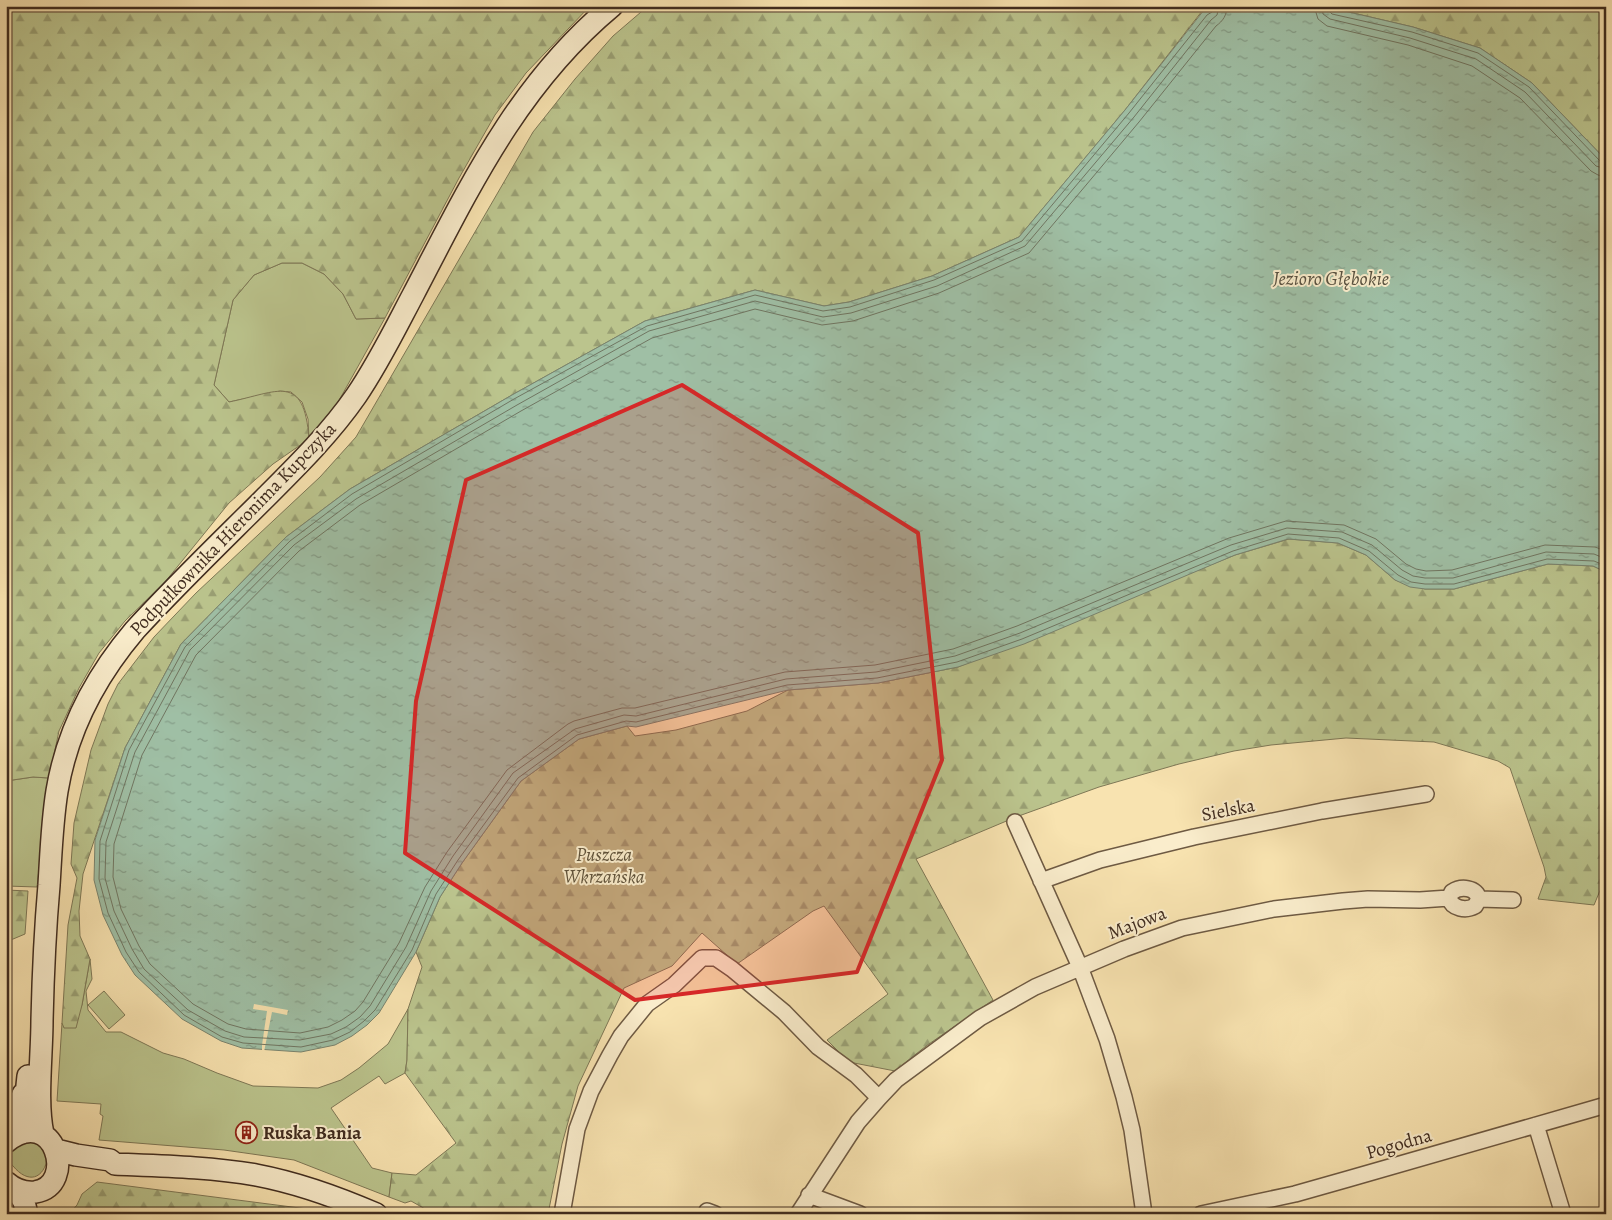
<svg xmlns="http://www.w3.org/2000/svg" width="1612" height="1220" viewBox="0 0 1612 1220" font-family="Alegreya,serif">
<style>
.green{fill:#bbc48d;stroke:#7e7856}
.forest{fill:url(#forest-firs);stroke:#7e7856}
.water{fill:url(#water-ripples);stroke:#79846f}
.pier{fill:#f8e3b0}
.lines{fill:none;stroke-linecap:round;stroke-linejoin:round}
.shore{stroke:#707662;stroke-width:1}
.street-casing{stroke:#6e5a43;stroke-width:18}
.secondary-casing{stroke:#402c1f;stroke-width:24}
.street{stroke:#faedcc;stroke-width:15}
.secondary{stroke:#faedcc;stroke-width:21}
.marked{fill:#d62828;fill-opacity:0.2;stroke:#d62828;stroke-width:4;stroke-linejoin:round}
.labels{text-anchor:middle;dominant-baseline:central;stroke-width:4;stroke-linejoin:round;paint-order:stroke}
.street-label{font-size:19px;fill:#402c1f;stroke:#faedcc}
.park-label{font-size:19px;font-style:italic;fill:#5f523a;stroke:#faedcc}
.poi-label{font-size:19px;font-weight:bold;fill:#402c1f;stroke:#faedcc;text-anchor:start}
.water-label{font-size:20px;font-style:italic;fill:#585140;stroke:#faedcc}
</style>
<defs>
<pattern id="forest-firs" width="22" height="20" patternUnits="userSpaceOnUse" patternTransform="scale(1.25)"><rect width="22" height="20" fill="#bbc48d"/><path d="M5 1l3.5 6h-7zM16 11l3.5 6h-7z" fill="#999f73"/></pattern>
<pattern id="water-ripples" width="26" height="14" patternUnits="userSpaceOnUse" patternTransform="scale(1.25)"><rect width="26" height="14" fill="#9fbfa5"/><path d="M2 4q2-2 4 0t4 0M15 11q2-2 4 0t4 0" fill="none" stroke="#839b86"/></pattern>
</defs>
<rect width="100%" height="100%" fill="#f8e3b0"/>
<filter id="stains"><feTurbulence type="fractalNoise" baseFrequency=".004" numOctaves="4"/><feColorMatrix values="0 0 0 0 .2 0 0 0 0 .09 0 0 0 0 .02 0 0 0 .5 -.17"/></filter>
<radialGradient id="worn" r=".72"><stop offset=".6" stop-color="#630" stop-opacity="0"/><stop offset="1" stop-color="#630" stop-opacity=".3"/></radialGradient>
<path class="green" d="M 282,263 L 302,263 L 324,274 L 343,294 L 356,319 L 385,318 L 337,404 L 309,439 L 308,419 L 302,402 L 291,392 L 280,391 L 229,402 L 214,385 L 233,300 L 254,275 Z
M 33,777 L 49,778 L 37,887 L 6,886 L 6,781 Z
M 90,959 L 92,979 L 86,991 L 88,1010 L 106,1032 L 121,1032 L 163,1053 L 184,1059 L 217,1073 L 253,1086 L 318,1088 L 341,1080 L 359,1068 L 388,1044 L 408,1009 L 407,1060 L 405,1073 L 385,1084 L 379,1076 L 331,1108 L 372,1168 L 392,1173 L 389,1197 L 294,1160 L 224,1150 L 99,1140 L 103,1116 L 100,1114 L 101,1104 L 57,1101 L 62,1023 L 65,1028 L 82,1005 Z
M 104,991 L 125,1015 L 109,1029 L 88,1005 Z
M 36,1142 L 48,1156 C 44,1180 28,1184 13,1166 C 10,1162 7,1161 6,1156 L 18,1144 Z"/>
<path class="forest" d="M 6,6 L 590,6 L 526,73 L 495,115 L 459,178 L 385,318 L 356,319 L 343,294 L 324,274 L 302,263 L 282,263 L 254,275 L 233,300 L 214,385 L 229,402 C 278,392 304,372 309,439 L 273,464 L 229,503 L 165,582 L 125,621 L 99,653 L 79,688 L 59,731 L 49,778 L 33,777 L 6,781 Z
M 648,6 L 1206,6 L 1125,110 L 1019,237 L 932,276 L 849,302 L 824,306 L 755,290 L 645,321 L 512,395 L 350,489 L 286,537 L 181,644 L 125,748 L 83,874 L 79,911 L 80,936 L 90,959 L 82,1005 L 76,1028 L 64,1028 L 62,1023 L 68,925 L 77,878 L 71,864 L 74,823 L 91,750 L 108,704 L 118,684 L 154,637 L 196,593 L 320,477 L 356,437 L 533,132 L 575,79 L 613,36 Z
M 1323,6 L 1606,6 L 1606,160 L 1532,83 L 1480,48 L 1413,27 Z
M 1289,539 L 1338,543 L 1366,555 L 1395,580 L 1425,589 L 1454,589 L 1548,564 L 1593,566 L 1606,572 L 1606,806 L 1603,806 L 1604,881 L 1594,905 L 1538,899 L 1546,877 L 1544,867 L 1510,768 L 1498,761 L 1434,742 L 1346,738 L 1271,745 L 1234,751 L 1179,764 L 1099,787 L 1016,817 L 916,859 L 993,1000 L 926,1046 L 895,1071 L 849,1062 L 827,1040 L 888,994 L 824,906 L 813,911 L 737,964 L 702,933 L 672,966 L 624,988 L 578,1086 L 562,1144 L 548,1214 L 434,1214 L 411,1201 L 405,1203 L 389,1197 L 392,1173 L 416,1175 L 456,1143 L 405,1073 L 407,1060 L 408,1009 L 422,967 L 416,952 L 440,897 L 462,863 L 521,781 L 579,739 L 627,726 L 635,736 L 676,730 L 747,711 L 788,690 L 878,683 L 958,667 L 1235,555 Z
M 6,890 L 28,891 L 25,934 L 6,942 Z
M 97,1182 L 331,1212 L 334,1214 L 69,1214 L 77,1205 L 82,1194 Z"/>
<path class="water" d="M 1213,6 L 1323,6 L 1413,27 L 1480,48 L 1532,83 L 1606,160 L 1606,572 L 1593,566 L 1548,564 L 1454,589 L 1425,589 L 1410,587 L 1395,580 L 1366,555 L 1338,543 L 1288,539 L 1235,555 L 1024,644 L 958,667 L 878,683 L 788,690 L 636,727 L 627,726 L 579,739 L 521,781 L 462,863 L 440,897 L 416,952 L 379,1013 L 367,1025 L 352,1036 L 335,1045 L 301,1052 L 242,1048 L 221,1041 L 182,1019 L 135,975 L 122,955 L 103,915 L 94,880 L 95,840 L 125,748 L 181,644 L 286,537 L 350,489 L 512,395 L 645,321 L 755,290 L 824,306 L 849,302 L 932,276 L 1019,237 L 1125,110 L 1204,10 Z"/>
<path class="pier" d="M 254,1004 L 288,1010 L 287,1015 L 272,1012 L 264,1052 L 262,1051 L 262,1045 L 267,1011 L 253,1009 Z"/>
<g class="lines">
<path class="shore" d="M 1213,6 L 1212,12 L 1207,15 L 1129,113 L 1022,241 L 934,280 L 850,307 L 823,311 L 755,295 L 647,326 L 514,399 L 352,494 L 290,541 L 185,647 L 129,750 L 100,841 L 99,879 L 108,913 L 126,952 L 139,972 L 184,1015 L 222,1037 L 243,1043 L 301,1047 L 333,1040 L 350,1032 L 364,1021 L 375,1010 L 412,950 L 436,894 L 458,860 L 518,778 L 577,735 L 626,721 L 636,722 L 787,685 L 877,678 L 957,662 L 1022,639 L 1233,551 L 1288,534 L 1339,538 L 1369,551 L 1398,575 L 1411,582 L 1425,584 L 1454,584 L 1547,559 L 1594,561 L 1606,566
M 1219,6 L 1217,15 L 1211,20 L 1134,117 L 1025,246 L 937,286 L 851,313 L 823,317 L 755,301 L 649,331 L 517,405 L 356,499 L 294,545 L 190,650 L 135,752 L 106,842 L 105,878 L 114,911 L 132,949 L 144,969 L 188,1010 L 225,1031 L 244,1037 L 300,1040 L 331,1034 L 346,1027 L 360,1017 L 370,1006 L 406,947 L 431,891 L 453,856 L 513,773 L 575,729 L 624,715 L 636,716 L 786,679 L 876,672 L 955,656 L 1020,633 L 1231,545 L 1287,528 L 1342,532 L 1372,545 L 1402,570 L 1413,576 L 1425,578 L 1453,578 L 1546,552 L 1594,554 L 1606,559
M 1227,6 C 1227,15 1223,21 1216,26 L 1139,122 L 1029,253 L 939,293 L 853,321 L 822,325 L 755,309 L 652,338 L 521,411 L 360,505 L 299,551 L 196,655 L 142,755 L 114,844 L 113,877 L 121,909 L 139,946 L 150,964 L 193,1004 L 228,1024 L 246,1029 L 300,1033 L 328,1027 L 342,1020 L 355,1011 L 363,1002 L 399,943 L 425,887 L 447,852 L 507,770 L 568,724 L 574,721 L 622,708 L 635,708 L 785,672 L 875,665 L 953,649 L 1017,626 L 1229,538 L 1286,521 L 1344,525 L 1376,539 L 1406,564 L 1416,569 L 1426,571 L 1452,570 L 1545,545 L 1595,547 L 1606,551
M 1314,6 L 1318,19 L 1327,26 L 1408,45 L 1472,66 L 1520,98 L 1591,171 L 1598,175 L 1606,177
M 1322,6 L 1323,14 L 1330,19 L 1410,38 L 1476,59 L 1525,92 L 1596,166 L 1606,169
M 1328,6 L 1329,11 L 1332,14 L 1412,32 L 1478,53 L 1529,87 L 1600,161 L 1606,163"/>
<defs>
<path id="street" d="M 1015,822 L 1080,967 L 1107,1039 L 1124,1097 L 1132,1130 L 1144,1214
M 1041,881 L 1100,860 L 1194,837 L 1322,811 L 1426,794
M 1479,899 C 1476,887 1461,886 1452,892 L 1449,898 C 1452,909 1466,911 1475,906 L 1479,899 L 1513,900
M 1536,1125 L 1563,1214
M 809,1195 L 860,1214
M 707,1211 L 715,1214
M 562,1214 L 577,1129 L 591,1091 L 610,1055 L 621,1036 L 647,1004 L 674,985 L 702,958 L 716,958 L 732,969 L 784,1012 L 818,1047 L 856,1075 L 879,1098
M 798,1214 L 858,1122 L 879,1098 L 896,1080 L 980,1018 L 1035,987 L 1124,949 L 1182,928 L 1274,909 L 1343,901 L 1368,899 L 1420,900 L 1449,898
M 1201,1214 L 1295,1194 L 1348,1179 L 1606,1105"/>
<path id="secondary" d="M 6,1122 L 16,1112 L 23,1094
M 22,1133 L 28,1076
M 43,1134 C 36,1102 42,1055 42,1021 C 43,976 45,931 49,885 C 51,854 52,822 57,791 C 67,731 96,676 135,630 C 178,583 224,539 269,494 C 300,463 331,432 356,396 C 378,364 395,329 413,295 C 469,188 517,85 612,6
M 6,1142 C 55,1103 78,1186 35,1192 C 24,1193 15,1190 6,1182
M 56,1150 L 76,1155 L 110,1160 L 115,1164 C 162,1166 210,1167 256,1175 C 298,1183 337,1197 376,1214
M 17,1190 L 24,1202 L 27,1214"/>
</defs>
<use href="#street" class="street-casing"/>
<use href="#secondary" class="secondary-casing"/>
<use href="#street" class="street"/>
<use href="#secondary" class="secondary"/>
</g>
<path class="marked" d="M 682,385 L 918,533 L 942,760 L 857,972 L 635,1000 L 405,853 L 416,701 L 466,480 Z"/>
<defs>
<symbol id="building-ring" viewBox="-11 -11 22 22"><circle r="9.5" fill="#faedcc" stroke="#8f2418" stroke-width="1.5"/><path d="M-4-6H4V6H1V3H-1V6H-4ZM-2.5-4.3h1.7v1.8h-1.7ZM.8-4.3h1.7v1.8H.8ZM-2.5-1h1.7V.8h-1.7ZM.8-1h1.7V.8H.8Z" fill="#8f2418"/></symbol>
</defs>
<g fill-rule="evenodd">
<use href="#building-ring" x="234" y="1120" width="25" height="25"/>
</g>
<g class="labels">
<g class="street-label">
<text transform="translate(233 529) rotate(-46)">Podpułkownika Hieronima Kupczyka</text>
<text transform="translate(1228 810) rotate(-11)">Sielska</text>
<text transform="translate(1137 923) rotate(-21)">Majowa</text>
<text transform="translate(1399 1144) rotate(-16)">Pogodna</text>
</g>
<g class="park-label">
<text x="604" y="855">Puszcza<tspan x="604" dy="22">Wkrzańska</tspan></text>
</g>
<g class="poi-label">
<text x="263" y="1133">Ruska Bania</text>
</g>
<g class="water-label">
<text x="1331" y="278">Jezioro Głębokie</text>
</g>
</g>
<rect width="1612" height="1220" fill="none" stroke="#f8e3b0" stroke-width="25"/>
<rect x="8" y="8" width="1597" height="1205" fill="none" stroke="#402c1f" stroke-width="2.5"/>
<rect x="12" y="12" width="1587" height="1195" fill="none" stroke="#402c1f"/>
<rect width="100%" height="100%" filter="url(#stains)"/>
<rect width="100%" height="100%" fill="url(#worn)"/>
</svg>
